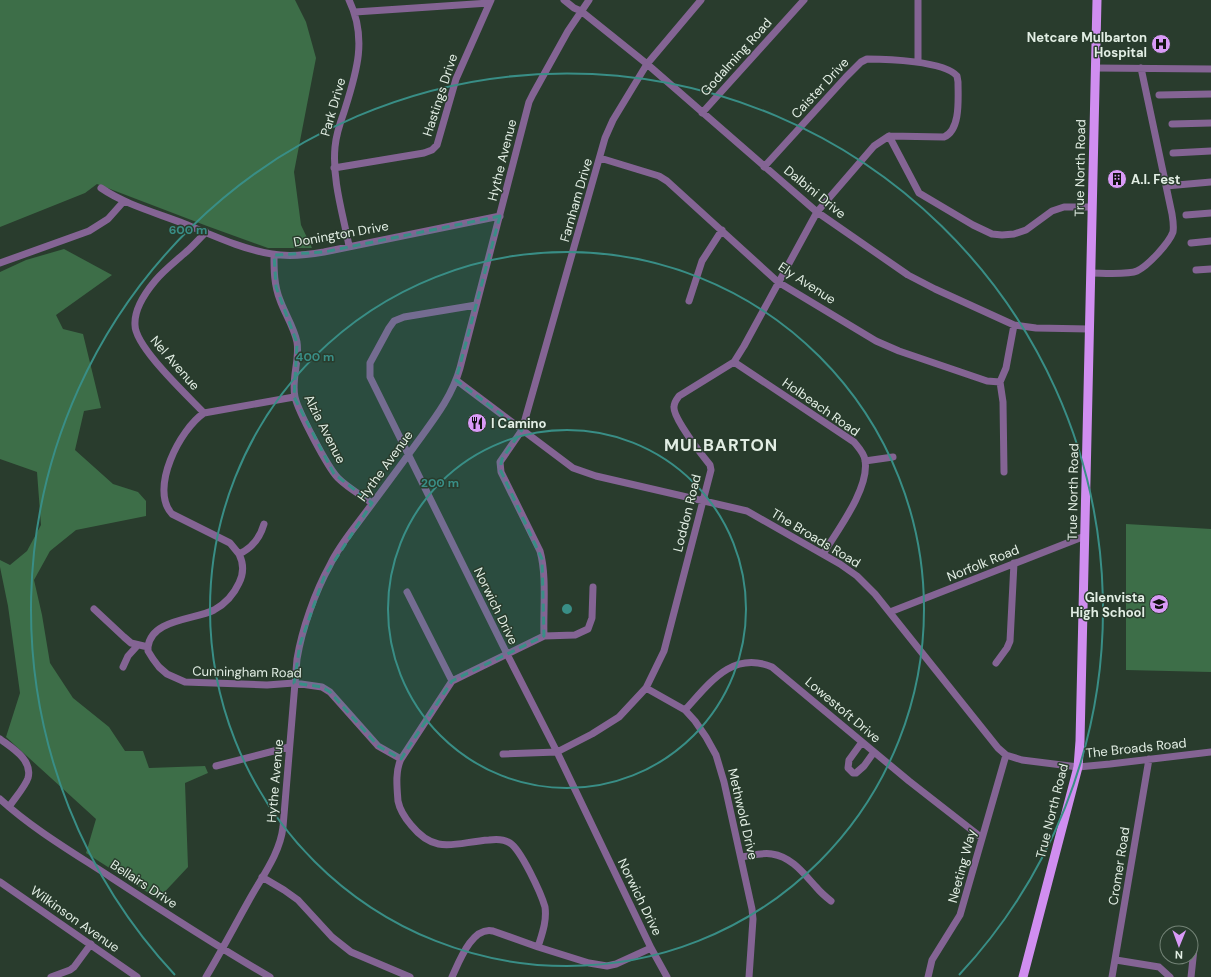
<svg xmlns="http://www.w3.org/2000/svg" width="1211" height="977" viewBox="0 0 1211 977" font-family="'DM Sans',sans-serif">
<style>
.green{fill:#3d6e48}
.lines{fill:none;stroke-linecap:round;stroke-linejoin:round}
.minor{stroke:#846494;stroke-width:7}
.major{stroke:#d08ef0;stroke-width:9}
.marked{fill:#398e86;fill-opacity:0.2;stroke:#398e86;stroke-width:3;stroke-dasharray:8 5;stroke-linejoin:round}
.ring{fill:none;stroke:#398e86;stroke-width:2}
.labels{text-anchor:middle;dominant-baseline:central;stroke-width:3;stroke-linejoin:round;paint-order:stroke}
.poi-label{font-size:13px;font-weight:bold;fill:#e2eee4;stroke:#293c2d;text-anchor:end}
.street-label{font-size:13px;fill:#e2eee4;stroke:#293c2d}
.district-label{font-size:17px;font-weight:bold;letter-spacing:1px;fill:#e2eee4;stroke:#293c2d}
.centre{fill:#398e86;stroke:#293c2d;stroke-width:2}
.ring-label{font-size:12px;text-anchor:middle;font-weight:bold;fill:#398e86;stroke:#293c2d;stroke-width:3;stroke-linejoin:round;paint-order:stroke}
</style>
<rect width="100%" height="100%" fill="#293c2d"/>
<path class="green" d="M 0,0 L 295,0 L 306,22 L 316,58 L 294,172 L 301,225 L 312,248 L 268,248 L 207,226 L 97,184 L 85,193 L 0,227 Z
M 64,249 L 112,275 L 56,315 L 63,329 L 83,334 L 101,408 L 84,411 L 75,450 L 113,484 L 138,492 L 146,501 L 146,516 L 76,530 L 50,551 L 34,580 L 42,615 L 50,663 L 73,698 L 109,727 L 125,751 L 143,751 L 149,768 L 205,766 L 208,773 L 185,783 L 188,867 L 158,899 L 86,853 L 96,819 L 6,737 L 20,693 L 8,606 L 0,567 L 0,560 L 10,565 L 27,551 L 41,525 L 37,472 L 0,459 L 0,272 L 26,260 Z
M 1126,524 L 1211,529 L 1211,672 L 1126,670 Z"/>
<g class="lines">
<path class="minor" d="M 564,0 L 574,8 L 581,11 L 647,64 L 817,212 L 908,275 L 935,289 L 1014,325 L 1036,328 L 1089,329
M 918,0 L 918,62
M 355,12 L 489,3
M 1095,68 L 1211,69
M 1159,95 L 1211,94
M 702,113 L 804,0
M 1172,124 L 1211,123
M 889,136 L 919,193 L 973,225 L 992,234 L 1002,235 L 1014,234 L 1026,230 L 1052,211 L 1064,207 L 1092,207
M 1173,153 L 1211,151
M 600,158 L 659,176 L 667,181 L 778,282 L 876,341 L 899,351 L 987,381 L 1000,382
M 334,168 L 424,153 L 432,150 L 437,145 L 456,79 L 491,0
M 1166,186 L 1211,182
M 101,188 C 126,205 157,213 185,224 C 212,235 244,250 272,254 C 289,257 307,255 324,252 L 500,216
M 1186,215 L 1211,213
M 1191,243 L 1211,241
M 349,246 C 343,214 332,180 335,147 C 336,135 340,123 344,112 C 356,74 368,39 349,0
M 274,255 C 274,270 274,285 280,300 C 285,314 294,327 297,342 C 300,360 291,379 295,397 C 298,411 328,468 338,478 C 348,488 361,495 372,503
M 0,263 L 89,231 L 108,219 L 124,201
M 1196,270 L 1211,269
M 1091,273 C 1102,273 1128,275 1137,271 C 1148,266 1169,243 1173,232 C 1174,226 1173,220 1172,214 L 1141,68
M 689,301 L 702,261 L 722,230
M 476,305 L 404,317 L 394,321 L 389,328 L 370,363 L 370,377 L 507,654 L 557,752 L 651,948 L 667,977
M 734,362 L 854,442 C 858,447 864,453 865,460 C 870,488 837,531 823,554
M 456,380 L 573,468 L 596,476 L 747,511 L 840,564 L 857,576 L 875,594 L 998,748 L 1006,755 L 1022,760 L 1078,767 L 1110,764 L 1211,752
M 204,413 C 188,396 135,347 135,325 C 134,309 145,293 155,281 C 164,270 176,261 186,252 C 193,246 199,239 206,232
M 865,461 L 893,457
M 1004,472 L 1003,402 L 1000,382 L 1006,368 L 1014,325
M 239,554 L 230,543 L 172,514 C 149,489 180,429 204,413 L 294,397
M 407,592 L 452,681
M 94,609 L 124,637 L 131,643 L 148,647 L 148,651 L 153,659 L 159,667 L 167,674 L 185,682 L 267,685 L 294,683 L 322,687 L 330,692 L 378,746 L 401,759
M 890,612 L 1085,536
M 544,636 C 543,610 547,576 540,551 L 501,472 L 500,462 L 522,430 L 605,138 L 613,120 L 647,64 L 701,0
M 148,647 C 151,619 194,620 214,610 C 225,604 234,594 239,583 C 244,573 244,564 239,554 C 252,548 260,538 264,524
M 996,663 L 1007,648 L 1010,641 L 1014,563
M 123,667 L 128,656 L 138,645
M 646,688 L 685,710 L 695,721 L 706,737 L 716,755 L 724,782 L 752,909 L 753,919 L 749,977
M 685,710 C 709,684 732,650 772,667 L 909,781 L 982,838
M 0,739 C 12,748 33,760 28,778 C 25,787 14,799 9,807
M 862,742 L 849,760 L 848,768 L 853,773 L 856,773 L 864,766 L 874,752
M 503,754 L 557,752 L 592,734 L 619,717 L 646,688 L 664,651 L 711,470 L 710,465 C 702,455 673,418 674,407 C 674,402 676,400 679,396 L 734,362 L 744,346 L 817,212 L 874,146 L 889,136 L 944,137 C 961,130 958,98 958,82 L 957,76 C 944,61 887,59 867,59 L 861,62 L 846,77 L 764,167
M 216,766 L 289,747
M 0,799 C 34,830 74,853 112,878 C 164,912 216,946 270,977
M 741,857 C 751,856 762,852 772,854 C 792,857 804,874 817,888 C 821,893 826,897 831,901
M 262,877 L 284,890 L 298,900 L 332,937 L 351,952 L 410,977
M 0,882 L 137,977
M 538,947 C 542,934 547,921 545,907 C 541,893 521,850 510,843 C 504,839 496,839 489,840 C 456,842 436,856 411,825 C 405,818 400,811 398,801 C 397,788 395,771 401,759 L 452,681 L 544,636 L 575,635 L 588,629 L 592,618 L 593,587
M 1116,960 L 1159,967 L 1170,977
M 51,977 L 70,970 L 74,967 L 91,944
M 206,977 C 221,952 234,927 248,902 C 261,878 280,854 283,827 L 297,659 C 302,629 315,592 330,565 C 337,550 347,537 357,524 C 375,500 393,476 411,451 C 430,424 451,400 460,368 L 529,102 L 533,94 L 568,31 L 589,0
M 452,977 C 459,962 472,926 493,931 L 538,947 L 589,963 L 607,966 L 616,964 L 651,948
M 928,977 L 932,960 L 960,915 L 1006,755
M 1112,977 L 1149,759
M 1191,977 L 1194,949"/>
<path class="major" d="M 1023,977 L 1078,767 L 1080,741 L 1097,0"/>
</g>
<path class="marked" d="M 500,216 L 456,380 L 522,430 L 502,459 L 500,469 L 542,559 L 544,636 L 452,681 L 401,759 L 378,746 L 330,692 L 322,687 L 294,683 L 300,644 L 324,577 L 372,503 L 334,474 L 294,397 L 297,343 L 276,287 L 274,255 L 324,252 Z"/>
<g class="ring">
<circle cx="567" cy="609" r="179"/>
<circle cx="567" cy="609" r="357"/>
<path d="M175 975A536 536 0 1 1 959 975"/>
</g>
<defs>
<symbol id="hospital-disc" viewBox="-11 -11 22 22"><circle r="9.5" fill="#d99af7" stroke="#293c2d"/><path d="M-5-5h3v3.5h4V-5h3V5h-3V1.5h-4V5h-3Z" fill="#111"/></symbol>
<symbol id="building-disc" viewBox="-11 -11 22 22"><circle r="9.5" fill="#d99af7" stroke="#293c2d"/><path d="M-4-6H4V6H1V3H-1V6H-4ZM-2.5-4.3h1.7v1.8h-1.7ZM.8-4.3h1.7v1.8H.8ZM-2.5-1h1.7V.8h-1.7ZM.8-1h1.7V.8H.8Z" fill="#111"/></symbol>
<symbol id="restaurant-disc" viewBox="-11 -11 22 22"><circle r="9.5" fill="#d99af7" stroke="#293c2d"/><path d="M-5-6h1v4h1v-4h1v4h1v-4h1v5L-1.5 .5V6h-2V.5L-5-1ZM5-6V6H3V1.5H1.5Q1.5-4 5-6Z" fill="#111"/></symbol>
<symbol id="school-disc" viewBox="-11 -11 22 22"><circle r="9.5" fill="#d99af7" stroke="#293c2d"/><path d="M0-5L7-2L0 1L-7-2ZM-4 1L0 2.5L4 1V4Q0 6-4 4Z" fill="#111"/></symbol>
</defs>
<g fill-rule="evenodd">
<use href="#hospital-disc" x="1150" y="33" width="22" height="22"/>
<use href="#building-disc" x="1106" y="168" width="22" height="22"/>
<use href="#restaurant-disc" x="466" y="412" width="22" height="22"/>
<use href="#school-disc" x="1148" y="593" width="22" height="22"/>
</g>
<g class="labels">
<g class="poi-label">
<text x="1147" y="37">Netcare Mulbarton<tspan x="1147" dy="15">Hospital</tspan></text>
<text x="1131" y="179" text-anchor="start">A.I. Fest</text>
<text x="491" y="423" text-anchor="start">I Camino</text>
<text x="1145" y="597">Glenvista<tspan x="1145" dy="15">High School</tspan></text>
</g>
<g class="street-label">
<text transform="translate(736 57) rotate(-48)">Godalming Road</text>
<text transform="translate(820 88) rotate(-47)">Caister Drive</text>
<text transform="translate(440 95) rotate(-72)">Hastings Drive</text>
<text transform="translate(333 107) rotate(-74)">Park Drive</text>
<text transform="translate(502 160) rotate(-76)">Hythe Avenue</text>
<text transform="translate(1080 168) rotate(-89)">True North Road</text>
<text transform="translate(815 192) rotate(39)">Dalbini Drive</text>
<text transform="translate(576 200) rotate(-74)">Farnham Drive</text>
<text transform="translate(341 234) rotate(-10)">Donington Drive</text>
<text transform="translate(807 283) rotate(33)">Ely Avenue</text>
<text transform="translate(175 363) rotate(49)">Nel Avenue</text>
<text transform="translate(821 407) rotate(35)">Holbeach Road</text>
<text transform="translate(325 429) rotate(63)">Alzia Avenue</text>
<text transform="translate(385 466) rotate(-54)">Hythe Avenue</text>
<text transform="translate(1073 492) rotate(-89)">True North Road</text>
<text transform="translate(687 513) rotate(-76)">Loddon Road</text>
<text transform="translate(816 538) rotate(31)">The Broads Road</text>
<text transform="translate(983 563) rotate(-22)">Norfolk Road</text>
<text transform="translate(496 606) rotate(64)">Norwich Drive</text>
<text transform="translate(247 672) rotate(1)">Cunningham Road</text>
<text transform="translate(843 710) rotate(40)">Lowestoft Drive</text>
<text transform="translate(1136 748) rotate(-6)">The Broads Road</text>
<text transform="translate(275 781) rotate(-85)">Hythe Avenue</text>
<text transform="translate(1052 811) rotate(-76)">True North Road</text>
<text transform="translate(743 814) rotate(77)">Methwold Drive</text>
<text transform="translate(962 866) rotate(-75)">Neeting Way</text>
<text transform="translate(1119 866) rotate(-81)">Cromer Road</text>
<text transform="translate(144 884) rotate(33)">Bellairs Drive</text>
<text transform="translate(640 897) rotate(64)">Norwich Drive</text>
<text transform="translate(75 919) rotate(35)">Wilkinson Avenue</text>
</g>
<g class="district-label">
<text x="721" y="445">MULBARTON</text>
</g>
</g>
<circle cx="567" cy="609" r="6" class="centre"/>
<g class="ring-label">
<text x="188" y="234">600 m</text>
<text x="315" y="361">400 m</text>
<text x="440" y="487">200 m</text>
</g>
<g transform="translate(1179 945) rotate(181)"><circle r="19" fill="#293c2d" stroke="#738376"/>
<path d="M0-3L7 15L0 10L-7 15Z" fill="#d99af7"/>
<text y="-6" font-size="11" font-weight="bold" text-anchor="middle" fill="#e2eee4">N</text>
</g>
</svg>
